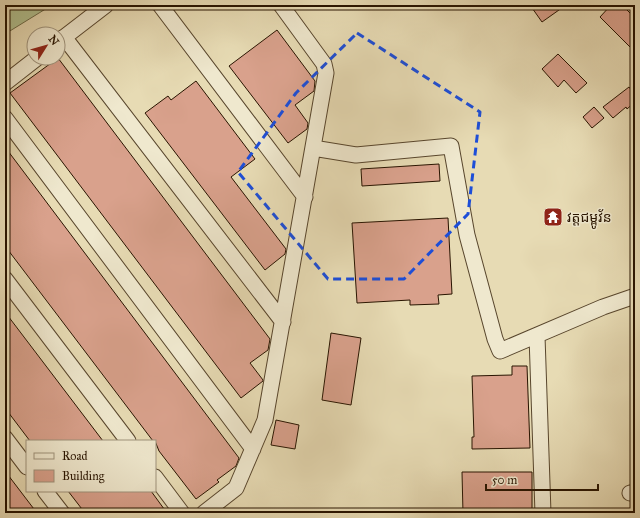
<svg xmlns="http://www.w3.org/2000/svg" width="640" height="518" viewBox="0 0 640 518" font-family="'IM FELL Great Primer','Noto Sans Khmer',serif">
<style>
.green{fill:#b2c190;stroke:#6d6a48}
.building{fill:#d9a18c;stroke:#281400}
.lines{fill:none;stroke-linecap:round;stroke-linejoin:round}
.minor-casing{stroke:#58462d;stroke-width:17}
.minor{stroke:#efe8ce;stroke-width:15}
.marked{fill:none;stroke:#1d4ed8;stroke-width:3;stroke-dasharray:8 5;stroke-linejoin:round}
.labels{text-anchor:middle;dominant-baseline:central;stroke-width:3;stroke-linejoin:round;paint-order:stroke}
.poi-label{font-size:14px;fill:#281400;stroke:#efe8ce;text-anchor:start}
</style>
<rect width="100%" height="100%" fill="#e7dbb4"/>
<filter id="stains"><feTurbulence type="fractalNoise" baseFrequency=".005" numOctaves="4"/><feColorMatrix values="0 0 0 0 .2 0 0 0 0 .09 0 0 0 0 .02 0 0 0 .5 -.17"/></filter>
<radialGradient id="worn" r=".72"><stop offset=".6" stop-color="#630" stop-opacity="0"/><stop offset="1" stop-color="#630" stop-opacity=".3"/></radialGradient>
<path class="green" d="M 5,5 L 52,5 L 5,34 Z"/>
<path class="building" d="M 530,5 L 566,5 L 542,22 Z
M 611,5 L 622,5 L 635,18 L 635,52 L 600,17 Z
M 277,30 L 315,81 L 314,91 L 295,105 L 308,123 L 307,129 L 288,143 L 229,66 Z
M 558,54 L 587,83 L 576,93 L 564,80 L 558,87 L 542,69 Z
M 58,58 L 270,339 L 268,350 L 250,363 L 263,380 L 263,381 L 241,398 L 10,93 Z
M 196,81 L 255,159 L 231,177 L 286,249 L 285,254 L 265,270 L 145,113 L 168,96 L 171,100 Z
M 629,87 L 635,95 L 635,102 L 627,109 L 626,107 L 613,118 L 603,107 Z
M 594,107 L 604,118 L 592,128 L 583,117 Z
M 5,147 L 239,458 L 236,466 L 217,480 L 219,482 L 196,499 L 159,451 L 155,441 L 153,441 L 5,246 Z
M 439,164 L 440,181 L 362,186 L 361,169 Z
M 448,218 L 452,294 L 438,295 L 439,304 L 410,305 L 410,300 L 357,303 L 352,223 Z
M 5,312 L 84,416 L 103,441 L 30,441 L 5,408 Z
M 331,333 L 361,338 L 351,405 L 322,400 Z
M 512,366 L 527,366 L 530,448 L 472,449 L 472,437 L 474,437 L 472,376 L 512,375 Z
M 276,420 L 299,425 L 295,449 L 271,445 Z
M 5,471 L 37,513 L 5,513 Z
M 462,472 L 532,472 L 532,513 L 463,513 Z
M 68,491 L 151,491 L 167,513 L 85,513 Z"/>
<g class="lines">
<defs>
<path id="minor" d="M 160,5 L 305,197
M 64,37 L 283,322
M 58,42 L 106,5
M 5,83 L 37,58
M 5,118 L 253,449
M 313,148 L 356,155 L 451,146 L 467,235 L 495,339 L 500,351 L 603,307 L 635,296
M 5,279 L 128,441
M 537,336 L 543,513
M 5,438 L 27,467
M 155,477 L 182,513
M 45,491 L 62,513
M 630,493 L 635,492
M 204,513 L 236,488 L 265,420 L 326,73 L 324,64 L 281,5"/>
</defs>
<use href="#minor" class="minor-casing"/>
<use href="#minor" class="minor"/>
</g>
<path class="marked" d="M 357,33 L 480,112 L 468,214 L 404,279 L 328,279 L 238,172 L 296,93 Z"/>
<defs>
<symbol id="temple-square" viewBox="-11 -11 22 22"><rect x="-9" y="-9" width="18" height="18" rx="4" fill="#8f2418" stroke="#efe8ce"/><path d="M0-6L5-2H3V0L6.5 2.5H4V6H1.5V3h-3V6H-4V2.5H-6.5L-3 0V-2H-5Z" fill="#fff"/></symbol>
</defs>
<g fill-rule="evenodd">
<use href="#temple-square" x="542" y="206" width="22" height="22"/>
</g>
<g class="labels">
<g class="poi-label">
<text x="567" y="217">វត្តជម្ពូវ័ន</text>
</g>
</g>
<rect width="640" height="518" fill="none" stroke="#e7dbb4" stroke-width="20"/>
<rect x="6" y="6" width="628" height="506" fill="none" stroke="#281400" stroke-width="2"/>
<rect x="10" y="10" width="620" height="498" fill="none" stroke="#281400"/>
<rect x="26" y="440" width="130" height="52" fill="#efe8ce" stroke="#9f937c"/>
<rect x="34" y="453" width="20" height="6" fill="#efe8ce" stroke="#9f937c"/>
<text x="62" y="460" font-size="12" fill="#281400">Road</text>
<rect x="34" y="470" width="20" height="12" fill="#d9a18c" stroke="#9f937c"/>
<text x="62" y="480" font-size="12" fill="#281400">Building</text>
<g transform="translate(46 46) rotate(53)"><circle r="19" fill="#efe8ce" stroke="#9f937c"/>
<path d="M0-3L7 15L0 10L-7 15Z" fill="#8f2418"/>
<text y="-6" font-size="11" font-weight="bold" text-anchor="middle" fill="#281400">N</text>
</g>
<path d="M486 484v6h112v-6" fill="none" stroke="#281400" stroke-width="2"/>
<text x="492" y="484" font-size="12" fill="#281400" stroke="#efe8ce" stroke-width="3" paint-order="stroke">50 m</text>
<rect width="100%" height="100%" filter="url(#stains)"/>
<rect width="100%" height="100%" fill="url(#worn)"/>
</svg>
